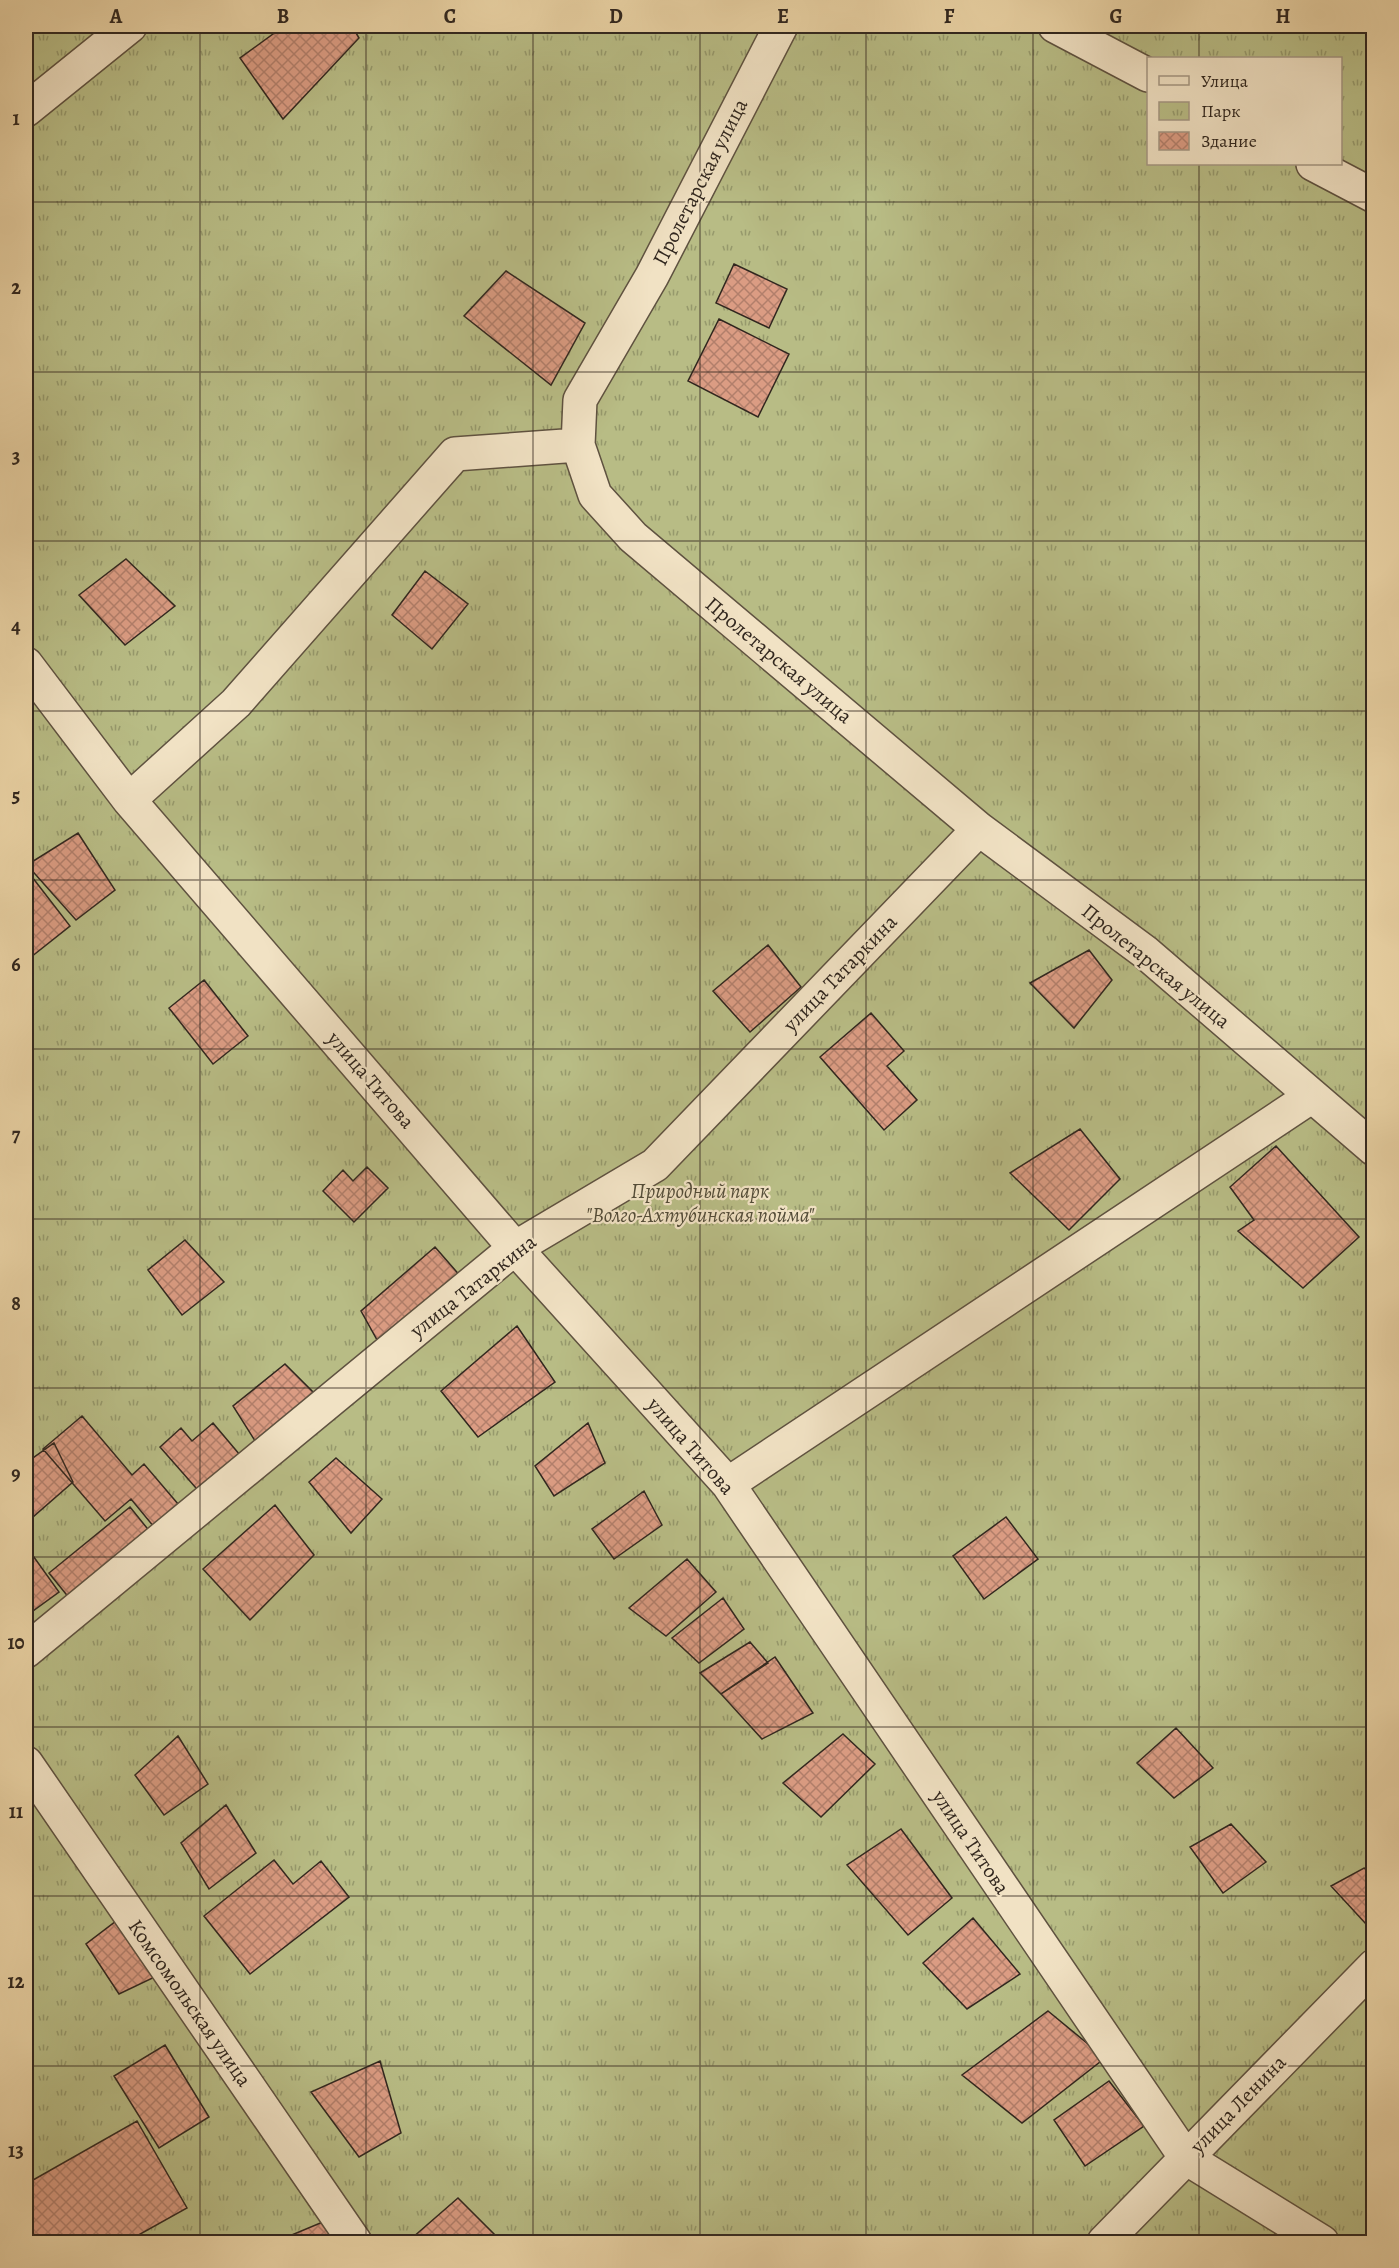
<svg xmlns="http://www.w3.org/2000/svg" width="1399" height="2268" viewBox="0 0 1399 2268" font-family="Alegreya,serif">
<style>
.park{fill:url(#park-tufts);stroke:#747252;stroke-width:1.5;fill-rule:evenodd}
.building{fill:url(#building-cross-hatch);stroke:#31271f;stroke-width:1.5}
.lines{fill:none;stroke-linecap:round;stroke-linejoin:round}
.minor-casing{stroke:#5f5240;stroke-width:36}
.tertiary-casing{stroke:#5f5240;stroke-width:36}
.minor{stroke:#f1e2c4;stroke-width:33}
.tertiary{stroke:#f1e2c4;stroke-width:33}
.grid{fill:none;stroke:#31271f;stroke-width:1.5;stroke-opacity:0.55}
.labels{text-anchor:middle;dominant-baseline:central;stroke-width:4.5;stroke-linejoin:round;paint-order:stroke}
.street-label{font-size:21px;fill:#31271f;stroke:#f1e2c4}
.park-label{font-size:21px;font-style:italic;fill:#534c38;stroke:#f1e2c4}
.neatline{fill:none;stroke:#31271f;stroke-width:2}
.grid-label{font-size:20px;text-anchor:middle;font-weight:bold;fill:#31271f}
</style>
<defs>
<pattern id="park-tufts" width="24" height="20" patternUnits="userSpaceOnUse" patternTransform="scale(1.5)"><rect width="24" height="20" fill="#b8bc85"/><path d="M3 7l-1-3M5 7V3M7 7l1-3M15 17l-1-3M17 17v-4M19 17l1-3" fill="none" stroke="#96996c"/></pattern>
<pattern id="building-cross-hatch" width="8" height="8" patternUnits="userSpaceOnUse" patternTransform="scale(1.5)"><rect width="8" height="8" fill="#db9c83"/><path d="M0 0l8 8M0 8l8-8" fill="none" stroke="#b27f6b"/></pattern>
</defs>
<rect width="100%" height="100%" fill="#ead3a5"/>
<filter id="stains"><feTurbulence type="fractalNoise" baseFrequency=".00333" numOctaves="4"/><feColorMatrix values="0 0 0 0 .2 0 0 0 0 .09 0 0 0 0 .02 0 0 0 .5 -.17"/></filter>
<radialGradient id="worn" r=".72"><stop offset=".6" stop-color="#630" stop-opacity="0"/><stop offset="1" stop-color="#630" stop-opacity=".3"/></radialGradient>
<path class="park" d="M 26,26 L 1373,26 L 1373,2242 L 26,2242 ZM 1148,58 L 1340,58 L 1340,164 L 1148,164 Z"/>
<path class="building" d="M 284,26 L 352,26 L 359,38 L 283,119 L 240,58 Z
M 734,264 L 787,289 L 769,328 L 716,303 Z
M 506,271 L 585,323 L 551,385 L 464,316 Z
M 719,319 L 789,354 L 758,417 L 688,381 Z
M 126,559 L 175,606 L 125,645 L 79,595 Z
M 425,571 L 468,604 L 432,649 L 392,615 Z
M 78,833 L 115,890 L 76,920 L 27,865 Z
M 29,873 L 70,926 L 26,961 L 26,876 Z
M 768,945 L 801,987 L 750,1032 L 713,991 Z
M 1089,950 L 1112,980 L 1074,1028 L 1030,983 Z
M 204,980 L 248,1036 L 213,1064 L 169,1008 Z
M 871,1013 L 904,1051 L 887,1066 L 917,1100 L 884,1130 L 820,1057 Z
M 1080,1129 L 1120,1179 L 1069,1230 L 1010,1173 Z
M 1276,1146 L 1359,1237 L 1303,1288 L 1238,1231 L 1254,1220 L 1230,1187 Z
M 367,1167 L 388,1188 L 354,1222 L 323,1191 L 343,1170 L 353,1181 Z
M 185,1240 L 224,1282 L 182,1315 L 148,1270 Z
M 435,1247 L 462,1278 L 381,1347 L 361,1311 Z
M 517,1326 L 555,1382 L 478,1437 L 441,1391 Z
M 285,1364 L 320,1399 L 257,1444 L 233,1406 Z
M 82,1416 L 132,1475 L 144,1464 L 184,1511 L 159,1533 L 131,1499 L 105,1521 L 43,1449 Z
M 213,1423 L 245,1461 L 203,1496 L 160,1447 L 181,1428 L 192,1441 Z
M 588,1423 L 605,1463 L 554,1496 L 535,1466 Z
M 54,1443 L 73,1482 L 26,1523 L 26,1463 Z
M 336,1458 L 382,1499 L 351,1533 L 309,1482 Z
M 644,1491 L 662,1525 L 614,1559 L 592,1529 Z
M 275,1505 L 314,1555 L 250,1620 L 203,1569 Z
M 130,1507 L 155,1538 L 74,1604 L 49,1573 Z
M 1006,1517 L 1038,1559 L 984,1599 L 953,1556 Z
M 26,1546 L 59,1592 L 26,1616 Z
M 687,1559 L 716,1592 L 666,1636 L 629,1608 Z
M 723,1598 L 744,1629 L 699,1663 L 672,1638 Z
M 750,1642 L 768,1663 L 721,1694 L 700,1673 Z
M 775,1657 L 813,1713 L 762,1739 L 721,1694 Z
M 1176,1728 L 1213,1768 L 1174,1798 L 1137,1763 Z
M 843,1734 L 875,1764 L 821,1817 L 783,1783 Z
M 178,1736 L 208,1784 L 164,1815 L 135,1775 Z
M 226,1805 L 256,1853 L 209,1889 L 181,1843 Z
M 1231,1824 L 1266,1862 L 1223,1893 L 1190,1847 Z
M 901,1829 L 952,1898 L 908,1935 L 847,1865 Z
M 274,1860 L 293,1884 L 321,1861 L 349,1897 L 250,1974 L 204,1916 Z
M 1364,1868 L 1374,1874 L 1374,1918 L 1366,1924 L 1331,1886 Z
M 128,1912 L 159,1975 L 119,1994 L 86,1944 Z
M 973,1918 L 1020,1974 L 967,2009 L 923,1963 Z
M 1048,2011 L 1105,2058 L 1022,2123 L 962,2075 Z
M 165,2045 L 209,2117 L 159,2148 L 114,2076 Z
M 380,2061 L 401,2133 L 359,2157 L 311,2092 Z
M 1109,2081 L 1144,2126 L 1085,2166 L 1054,2120 Z
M 137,2121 L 187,2208 L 126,2242 L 33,2242 L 26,2230 L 26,2184 Z
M 458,2198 L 498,2238 L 493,2242 L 416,2242 L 412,2238 Z
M 337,2216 L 344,2242 L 275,2242 Z
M 1280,2228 L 1300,2242 L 1268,2242 Z"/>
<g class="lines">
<defs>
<path id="minor" d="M 781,26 L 652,276 L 580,400 L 578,445 L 595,495 L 633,537 L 979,829 L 1145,952 L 1374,1149
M 1055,26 L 1148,75
M 1313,164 L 1374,196
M 26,664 L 129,800 L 515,1248 L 728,1484 L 1186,2158 L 1322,2242
M 129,800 L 236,703 L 455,454 L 578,445
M 728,1484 L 1312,1096
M 26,1651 L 515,1248 L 655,1165 L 979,829
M 26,1763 L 355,2242
M 1104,2242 L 1374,1966"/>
<path id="tertiary" d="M 26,110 L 130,26"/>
</defs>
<use href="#minor" class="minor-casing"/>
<use href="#tertiary" class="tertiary-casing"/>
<use href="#minor" class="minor"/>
<use href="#tertiary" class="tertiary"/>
</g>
<path class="grid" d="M 200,26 L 200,2242M 366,26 L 366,2242M 533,26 L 533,2242M 700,26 L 700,2242M 866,26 L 866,2242M 1033,26 L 1033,2242M 1199,26 L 1199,58M 1199,164 L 1199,2242M 26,202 L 1374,202M 26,372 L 1374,372M 26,541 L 1374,541M 26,711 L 1374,711M 26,880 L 1374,880M 26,1049 L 1374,1049M 26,1219 L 1374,1219M 26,1388 L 1374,1388M 26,1557 L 1374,1557M 26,1727 L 1374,1727M 26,1896 L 1374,1896M 26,2066 L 1374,2066"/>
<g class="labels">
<g class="street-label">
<text transform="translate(700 182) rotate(-63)">Пролетарская улица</text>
<text transform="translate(779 660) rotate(40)">Пролетарская улица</text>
<text transform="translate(1156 966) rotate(39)">Пролетарская улица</text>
<text transform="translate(840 973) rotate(-46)">улица Татаркина</text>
<text transform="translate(371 1080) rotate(49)">улица Титова</text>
<text transform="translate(473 1286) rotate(-38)">улица Татаркина</text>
<text transform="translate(691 1446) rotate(49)">улица Титова</text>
<text transform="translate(971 1842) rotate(56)">улица Титова</text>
<text transform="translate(190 2003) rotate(55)">Комсомольская улица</text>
<text transform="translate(1238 2104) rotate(-46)">улица Ленина</text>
</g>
<g class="park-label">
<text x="700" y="1191">Природный парк<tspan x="700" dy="24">"Волго-Ахтубинская пойма"</tspan></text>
</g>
</g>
<rect width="1399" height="2268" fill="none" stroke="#ead3a5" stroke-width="66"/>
<rect x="1147" y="57" width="195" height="108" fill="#f1e2c4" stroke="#a49782" stroke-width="1.5"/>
<rect x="1159" y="76" width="30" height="9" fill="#f1e2c4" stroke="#a49782" stroke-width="1.5"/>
<text x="1201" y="87" font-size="18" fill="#31271f">Улица</text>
<rect x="1159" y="102" width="30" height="18" fill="url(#park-tufts)" stroke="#a49782" stroke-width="1.5"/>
<text x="1201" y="117" font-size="18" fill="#31271f">Парк</text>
<rect x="1159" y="132" width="30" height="18" fill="url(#building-cross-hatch)" stroke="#a49782" stroke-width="1.5"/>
<text x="1201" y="147" font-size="18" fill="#31271f">Здание</text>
<rect x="33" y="33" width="1333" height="2202" class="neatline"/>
<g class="grid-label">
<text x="116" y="23">A</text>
<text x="283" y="23">B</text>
<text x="450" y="23">C</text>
<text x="616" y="23">D</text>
<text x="783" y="23">E</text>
<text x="949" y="23">F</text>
<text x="1116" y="23">G</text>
<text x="1283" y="23">H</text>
<text x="16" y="125">1</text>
<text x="16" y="294">2</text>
<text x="16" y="463">3</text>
<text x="16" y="633">4</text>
<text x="16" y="802">5</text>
<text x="16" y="971">6</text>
<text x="16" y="1141">7</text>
<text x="16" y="1310">8</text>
<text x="16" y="1480">9</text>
<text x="16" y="1649">10</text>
<text x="16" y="1818">11</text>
<text x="16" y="1988">12</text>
<text x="16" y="2157">13</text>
</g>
<rect width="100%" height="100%" filter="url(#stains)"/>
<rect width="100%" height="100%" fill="url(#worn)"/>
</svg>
